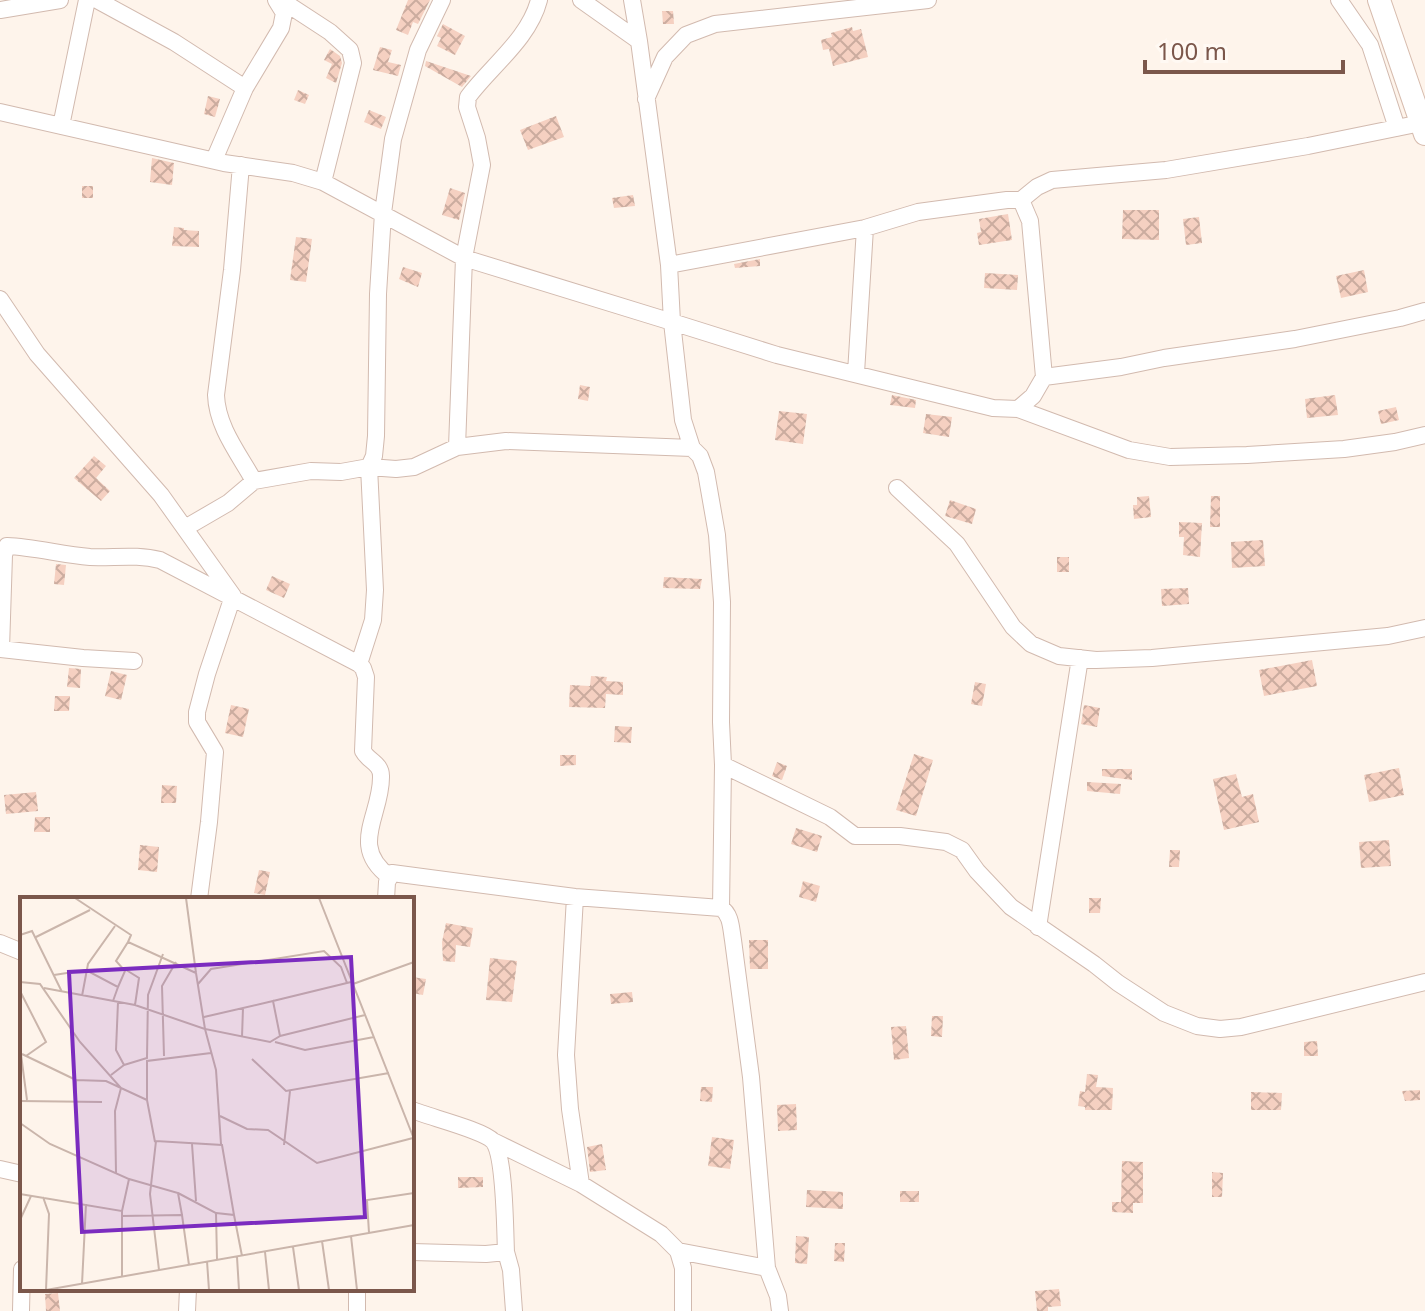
<svg xmlns="http://www.w3.org/2000/svg" width="1425" height="1311" font-family="'Noto Sans',sans-serif">
  <style>
    .building { fill: url(#building-cross-hatch) }
    .lines { fill: none; stroke-linecap: round; stroke-linejoin: round }
    .street-casing { stroke: #d2baaf; stroke-width: 18 }
    .secondary-casing { stroke: #d7bcae; stroke-width: 24 }
    .street { stroke: #fff; stroke-width: 16 }
    .secondary { stroke: #fff; stroke-width: 22 }
    .inset-road { fill: none; stroke: #cab5ab; stroke-width: 2 }
    .view { fill: #7b2cbf; fill-opacity: 0.15; stroke: #7b2cbf; stroke-width: 4 }
    .inset-edge { fill: none; stroke: #7b574b; stroke-width: 4 }
  </style>
  <defs>
    <pattern id="building-cross-hatch" width="8" height="8" patternUnits="userSpaceOnUse" patternTransform="scale(2)"><rect width="8" height="8" fill="#f5d0c1"/><path d="M0 0l8 8M0 8l8-8" fill="none" stroke="#cbac9f"/></pattern>
  </defs>
  <rect width="100%" height="100%" fill="#fef4eb"/>
  <!-- building -->
  <path class="building" d="M408,0h22l-12,24 -5,-2 -5,13 -12,-5z
    M662,11h11l1,13h-11z
    M443,24l22,12 -10,19 -18,-9 4,-8 -4,-2z
    M852,27l1,4 8,-2 7,28 -35,9 -4,-17 -6,1 -2,-10 11,-3 -1,-4z
    M380,47l12,3 -4,12 13,3 -3,11 -25,-6z
    M330,49l10,7 2,7 -6,20 -10,-5 6,-14 -8,-4z
    M426,61l45,15 -9,11 -37,-21z
    M298,90l11,5 -4,9 -11,-4z
    M208,96l12,3 -5,18 -11,-3z
    M369,110l17,7 -5,12 -17,-7z
    M556,116l8,21 -36,13 -8,-20z
    M152,158l22,5 -2,22 -22,-3z
    M82,186h11v12h-11z
    M450,188l15,5 -6,27 -17,-5z
    M633,195l2,11 -21,2 -2,-10z
    M1123,210h36v30l-37,-1z
    M1008,214l4,26 -33,5 -2,-12 4,-1 -2,-13z
    M1199,217l3,26 -16,2 -3,-26z
    M174,227l10,1v2l15,1v16l-27,-1z
    M296,237l16,2 -6,43 -16,-2z
    M760,259v7l-25,2 -1,-4z
    M403,267l19,6 -4,14 -19,-8z
    M1364,270l4,22 -27,6 -5,-22z
    M985,273l33,2 -1,15 -33,-2z
    M580,385l10,2 -2,14 -10,-2z
    M892,395l24,5 -1,8 -25,-3z
    M1335,395l3,20 -31,3 -2,-19z
    M1396,407l3,13 -18,4 -3,-13z
    M779,411l28,3 -4,30 -28,-4z
    M926,414l26,3 -3,20 -26,-4z
    M94,456l12,10 -10,12 14,13 -9,10 -27,-23z
    M1149,496l2,21 -17,2 -1,-14h4v-8z
    M1211,496h9v31h-10z
    M950,500l26,9 -4,15 -27,-8z
    M1179,522l23,1 -2,34 -17,-2 1,-18h-5z
    M1263,540l2,26 -33,2 -1,-26z
    M1057,557h12v15h-12z
    M56,564l10,1 -2,20 -10,-1z
    M272,576l18,8 -6,14 -18,-8z
    M664,577l38,2 -2,10 -37,-1z
    M1188,588l1,16 -27,2 -1,-17z
    M1312,660l5,26 -53,10 -5,-26z
    M69,668l12,1 -1,19 -13,-1z
    M111,671l16,4 -6,25 -16,-4z
    M591,676l16,1 -1,4 17,1v13l-17,-1 -1,14 -36,-1 1,-22 20,1z
    M975,682l11,2 -4,22 -11,-2z
    M55,696h15l-1,15h-15z
    M231,705l18,4 -6,28 -18,-4z
    M1084,705l16,3 -3,19 -16,-3z
    M615,726l17,1 -1,16 -17,-1z
    M914,754l19,6 -17,56 -20,-6z
    M560,755h16v10l-16,1z
    M777,762l10,4 -5,14 -10,-4z
    M1399,768l5,27 -35,7 -5,-27z
    M1102,769h30v11l-30,-4z
    M1236,774l6,23 11,-3 6,28 -35,8 -11,-51z
    M1087,782l34,2 -1,10 -33,-3z
    M162,785l15,1 -1,17h-15z
    M36,792l2,19 -32,3 -2,-19z
    M35,817h15v15h-16z
    M796,828l26,8 -5,16 -26,-8z
    M1389,840l2,26 -30,2 -2,-26z
    M140,845l19,2 -2,25 -19,-2z
    M1170,850h10l-1,17h-10z
    M259,870l11,2 -5,23 -11,-2z
    M803,881l17,5 -4,16 -17,-5z
    M1089,898h12l-1,15h-11z
    M446,923l27,5 -3,19 -14,-2 -1,17 -12,-1 -1,-19z
    M749,940h19v29h-18z
    M490,958l27,3 -5,41 -26,-2z
    M412,977l14,2 -3,16 -11,-2z
    M632,992l1,10 -22,2 -1,-10z
    M932,1016h11l-1,21 -11,-1z
    M906,1026l3,32 -15,2 -3,-33z
    M1317,1041l1,15h-14v-14z
    M1087,1074l11,1 -2,12 17,1 -1,22h-27v-3l-7,-1 2,-15 5,1z
    M701,1087h12l-1,15 -12,-1z
    M1420,1090v10l-15,1 -3,-10z
    M1251,1092l31,1 -1,17h-30z
    M796,1104l1,26 -19,1 -1,-26z
    M712,1137l22,3 -4,29 -22,-3z
    M602,1144l4,26 -16,2 -3,-25z
    M1122,1161l21,1v41h-10v10l-21,-1v-10h9z
    M1212,1172l11,1 -1,24h-10z
    M458,1177h25v10l-25,1z
    M807,1190l36,2v17l-37,-2z
    M900,1191h19v11h-19z
    M796,1236l13,1 -2,27 -12,-1z
    M835,1243h10l-1,19 -10,-1z
    M1059,1289l2,17 -13,1v4h-11l-2,-20z
    M58,1293l2,18h-14l-1,-17z"/>
  <g class="lines">
    <defs>
      <path id="street" d="M97,0l77,42 71,46 -31,72
        M281,0l49,32 20,18 3,13 -30,119
        M581,0l58,41 30,224 3,57 105,33 216,53 25,1 15,-13 11,-19 -14,-156 -9,-21h-14l-89,12 -53,16 -196,37
        M632,0l7,41
        M1339,0l31,45 27,83
        M0,10l60,-10
        M245,88l36,-60 3,-15 -8,-13
        M646,99l19,-42 21,-22 29,-11 213,-24
        M0,112l224,51 69,10 30,9 141,76 208,64 11,98 9,28 8,8 6,16 11,63 5,67 -1,120 2,43 -2,143
        M61,126l26,-126
        M1021,200l16,-13 15,-7 114,-10 142,-24 113,-23
        M0,299l37,55 124,141 72,101 -26,78 -10,38v10l18,30 -6,70 -10,77
        M856,373l9,-145
        M1044,377l77,-10 43,-9 131,-19 105,-21 25,-7
        M1018,409l111,41 41,7 77,-2 97,-6 51,-7 30,-7
        M457,447l7,-189 18,-93 -5,-27 -10,-31 1,-10c23,-31 61,-58 71,-97
        M254,481l57,-10 30,1 28,-5 5,-11 2,-20 2,-142 5,-81 10,-74 25,-89 24,-50
        M897,488l60,56 56,83 18,17 28,12 37,4 56,-2 236,-22 37,-8
        M185,528l43,-25 26,-22c-15,-27 -37,-54 -38,-86l16,-125 9,-105
        M0,649l83,9 51,3
        M1,649l3,-94 3,-9c28,1 55,9 83,11 24,1 47,-3 70,3l199,104 4,4 3,9 -3,74c5,10 18,12 18,25 1,39 -33,70 9,101
        M359,664l14,-44 2,-30 -6,-123 27,2 18,-2 43,-20 49,-6 186,7
        M723,765l107,52 25,19h45l46,6 16,8 15,21 34,36 83,57 24,19 46,30 33,13 23,3 21,-2 184,-45
        M575,897l-9,158 4,54 11,75
        M386,899l1,-17 5,-9 183,24 146,11c10,6 10,20 12,32l18,137 16,191
        M1038,927l42,-269
        M0,943l22,9
        M412,1110c17,7 71,20 81,31 12,14 12,90 13,111
        M493,1141l88,43 80,50 17,17 5,17v43
        M0,1169l22,5
        M678,1251l89,17 11,28 2,15
        M412,1252l74,2 20,-2 5,18 3,41
        M21,1311l1,-42
        M187,1311l1,-22
        M357,1311v-22"/>
      <path id="secondary" d="M1379,0l46,134"/>
    </defs>
    <!-- street casing -->
    <use href="#street" class="street-casing"/>
    <!-- secondary casing -->
    <use href="#secondary" class="secondary-casing"/>
    <!-- street -->
    <use href="#street" class="street"/>
    <!-- secondary -->
    <use href="#secondary" class="secondary"/>
  </g>
  <!-- overview -->
  <g transform="translate(20 897)">
    <rect width="394" height="394" fill="#fef4eb"/>
    <path class="inset-road" d="M55,1l56,37 -3,7 68,31 9,56 65,13 10,-6 -7,-35 -69,16M166,1l10,75M299,1l95,241M0,38l12,-4 30,61M16,40l54,-27M103,71l16,10 -4,27M34,78l32,-5 32,17 -5,14M0,85l20,2 40,58 41,46 -6,23 1,62M178,87l13,-15 113,-18 17,16 6,16M333,87l61,-22M98,90l7,-16 -9,-10 12,-19M24,91l91,17 70,24 11,41 5,74M0,94l26,51 -20,14M62,99l6,-32 27,-38M253,104l78,-19M260,139l85,-21M222,140l1,-29M255,145l30,8 69,-13M0,150l7,53M2,157l54,26M144,159l-2,-70 14,-24M232,162l34,32 103,-18M104,168l23,-7 1,-63 15,-41M91,178l13,-10 -8,-15 2,-48M127,203v-39l64,-8M0,204l82,1M55,204l1,-21 30,1 41,19 8,42M200,219l27,13 21,1 49,33 96,-25M0,226l30,21 79,35 -7,32M172,247l4,57M264,248l6,-54M109,282l49,14 4,22M158,296l38,20 1,46M0,297l102,17v65M23,300l6,17 -3,76M196,316l18,2 8,41M101,319l61,-1 7,50M0,323l11,-24M349,336l-2,-33 47,-7M331,339l6,54M302,344l7,49M273,350l6,43M245,355l4,38M217,360l2,33M187,364l2,29M139,373l-9,-76 6,-53 66,4 12,70M62,387l4,-80M26,393l368,-65"/>
    <path class="view" d="M331,60l14,260 -283,15 -13,-260z"/>
    <rect width="394" height="394" class="inset-edge"/>
  </g>
  <!-- scale -->
  <path d="M1145 60v12h198v-12" fill="none" stroke="#7b574b" stroke-width="4"/>
  <text x="1157" y="60" font-size="24" fill="#7b574b" stroke="#fff9f3" stroke-width="6" paint-order="stroke">100 m</text>
</svg>
